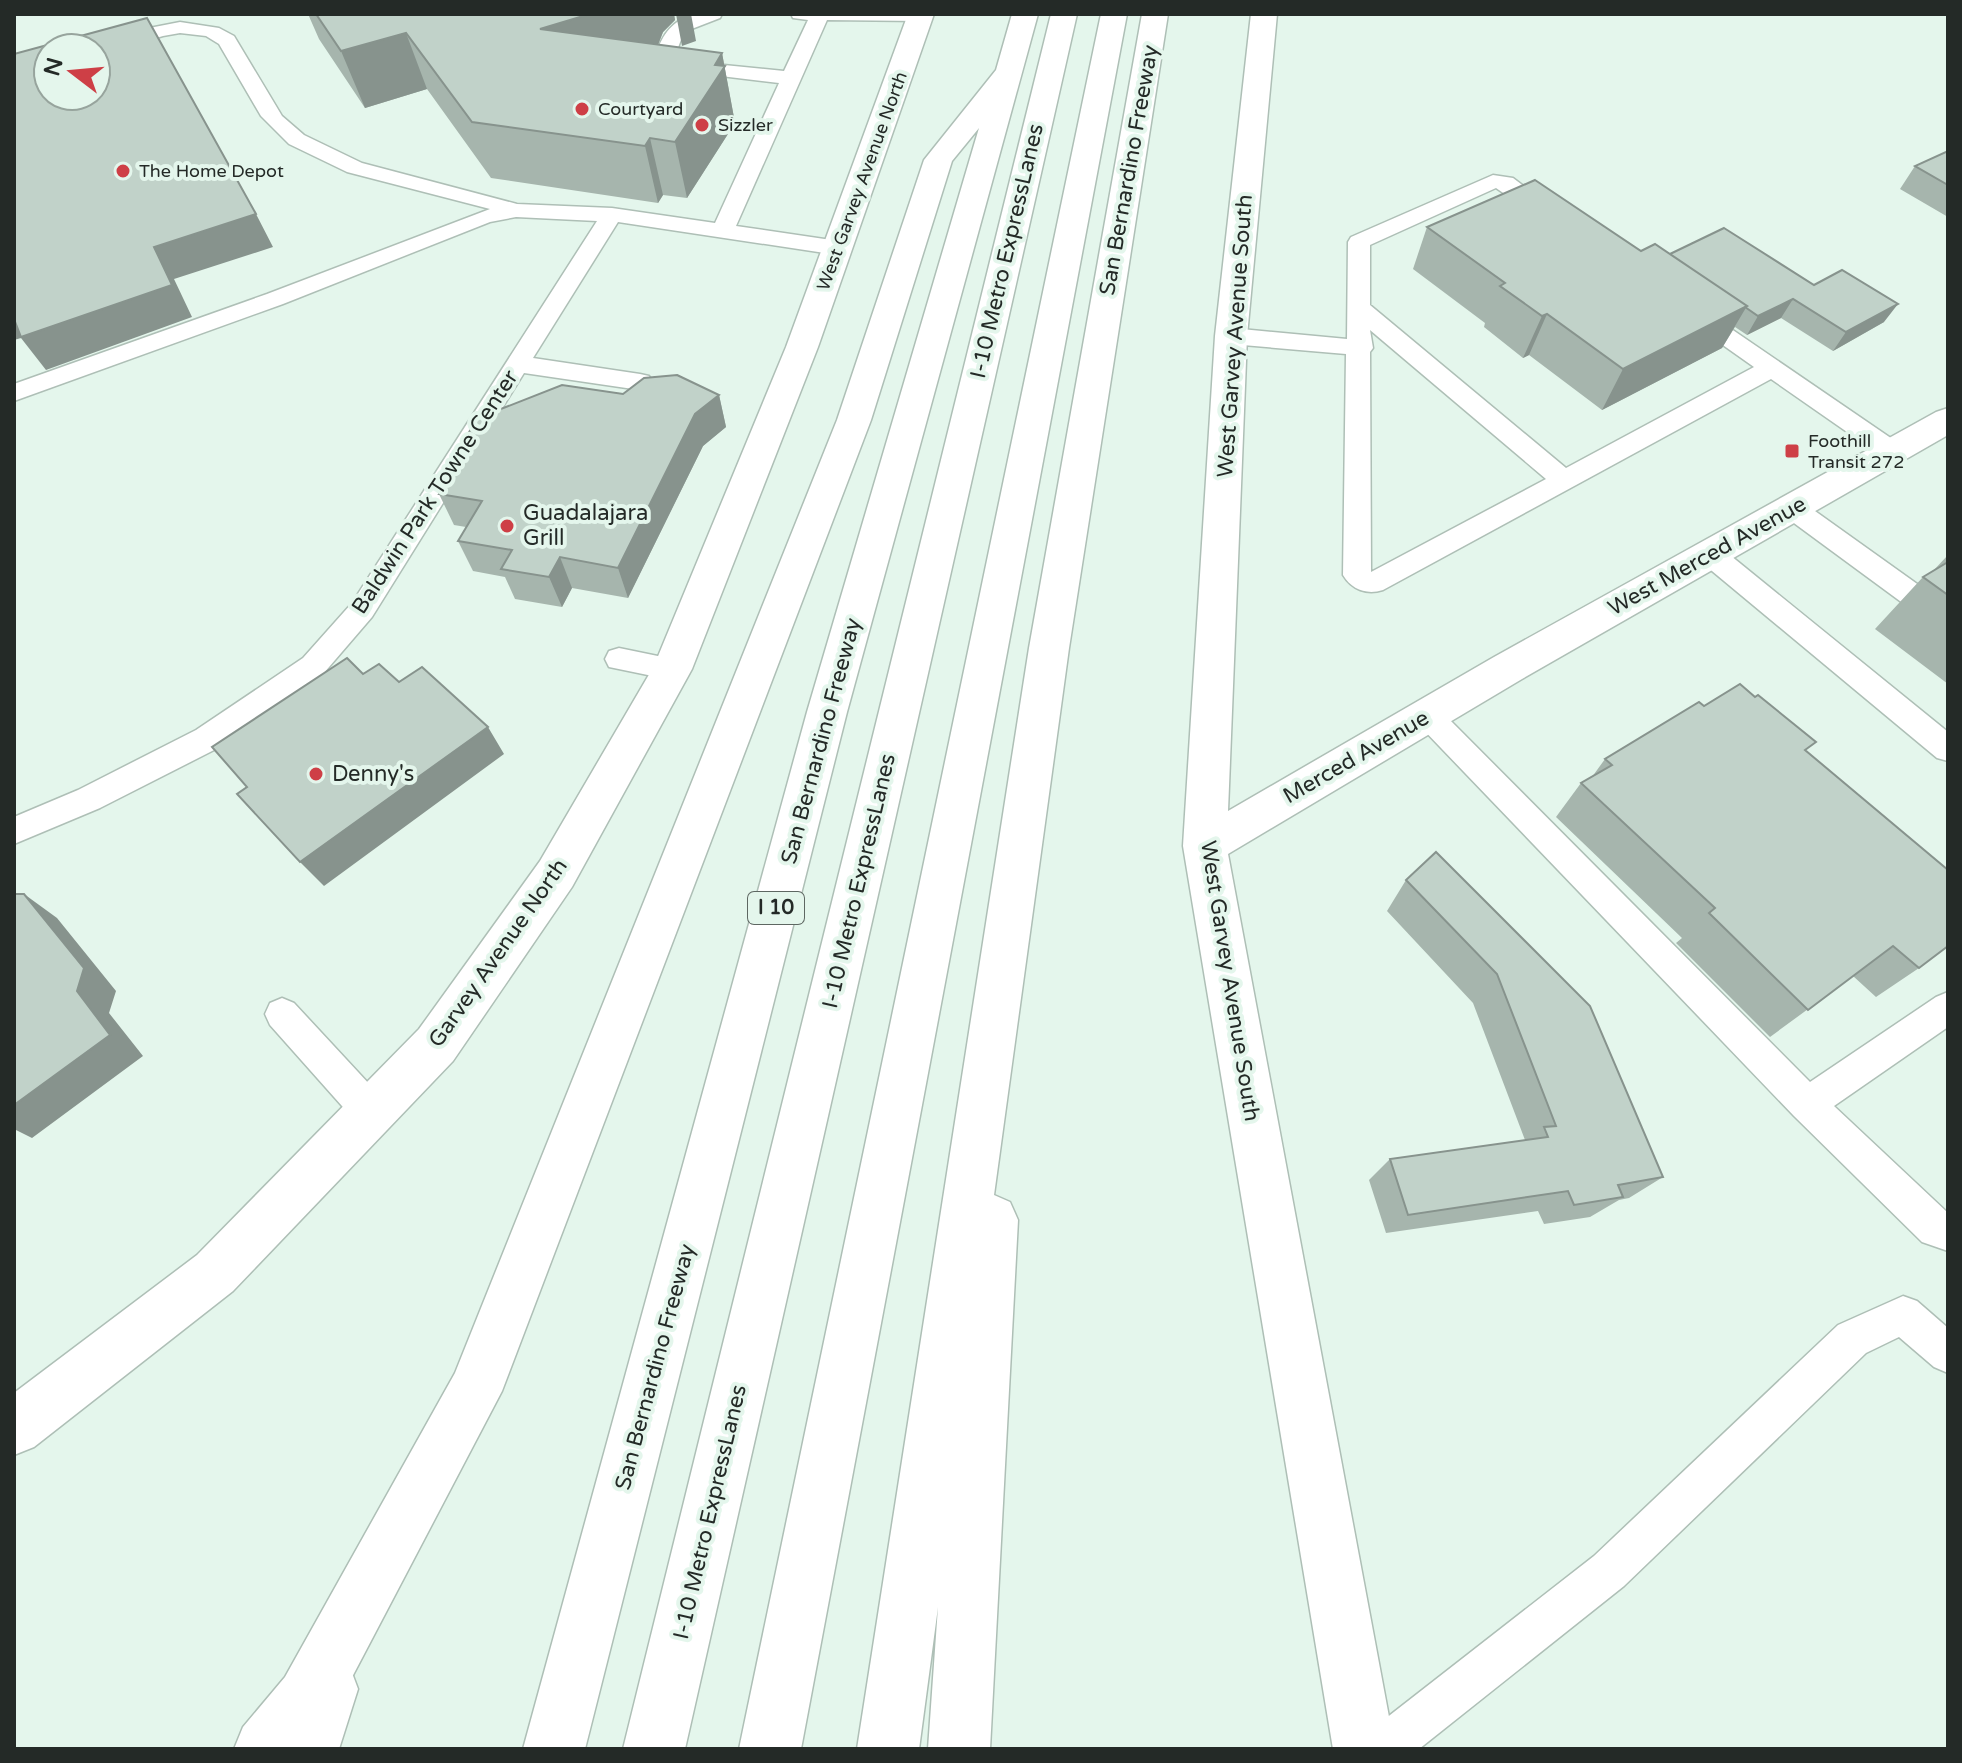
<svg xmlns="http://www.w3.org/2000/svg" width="1962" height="1763" font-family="'Varela Round',sans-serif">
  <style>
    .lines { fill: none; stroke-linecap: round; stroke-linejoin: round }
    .lane-casing { stroke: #aebfb6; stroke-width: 3 }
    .secondary-casing { stroke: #aebfb6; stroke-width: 3 }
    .highway-casing { stroke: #aebfb6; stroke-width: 3 }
    .lane { fill: #fff; fill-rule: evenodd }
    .secondary { fill: #fff; fill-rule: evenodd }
    .highway { fill: #fff; fill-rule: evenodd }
    .wall { fill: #a6b5ad }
    .shaded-wall { fill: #87938d }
    .building { fill: #c1d2c9; stroke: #87938d; stroke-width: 2; fill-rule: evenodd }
    .poi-dot { fill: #ce3f46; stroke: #e4f6ec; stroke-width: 3 }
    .labels { text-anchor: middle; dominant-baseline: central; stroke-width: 8; stroke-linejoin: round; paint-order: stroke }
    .far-poi-label { font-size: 18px; fill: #242a27; stroke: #e4f6ec; text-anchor: start }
    .far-street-label { font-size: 18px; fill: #242a27; stroke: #e4f6ec }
    .shield { fill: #e4f6ec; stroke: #5e6762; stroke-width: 2 }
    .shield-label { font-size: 20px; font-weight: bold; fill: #242a27 }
    .street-label { font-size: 22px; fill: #242a27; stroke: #e4f6ec }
    .poi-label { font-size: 22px; fill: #242a27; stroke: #e4f6ec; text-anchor: start }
  </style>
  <rect width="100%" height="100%" fill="#e4f6ec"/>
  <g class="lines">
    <defs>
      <path id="lane" d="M693,14h29l-2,4 -31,12 -7,7 -6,16 8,8 100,10 24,-51 -15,-2 -2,-4 139,1 -9,6 -94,-1 -91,206 102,15 8,2 3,5 -3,5 -8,2 -220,-33 -85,136 107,16 9,2 3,6 -3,6 -9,2 -116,-17 -152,244 -49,57 -105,74 -118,60 -86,36v-27l64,-27 118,-60 107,-72 49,-55 245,-382 -81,-4 -26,5 -207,82 -269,97v-17l253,-90 223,-85 -143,-37 -58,-28 -28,-28 -42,-72 -13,-8 -26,-3 -17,3 -67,20v-8h-8l1,-2 50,-16 41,-8 39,6 15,8 48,80 22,19 58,28 155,41 95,4 103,15 64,-140 -108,-13 -15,-16c7,-21 17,-33 37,-40z
        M1493,175l20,3 49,37 -11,7 -8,-2 -47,-32 -126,57v60l196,163 188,-101 -68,-48 -4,-5 4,-5h16l199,136 4,6 -4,6 -9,3 -9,-3 -112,-78 -388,211c-16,5 -31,0 -40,-15l3,-221 -115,-10 -8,-3 -4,-5 4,-5 8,-3 116,11 1,-97 3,-5zM1370,330l176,149 -175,93 -1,-220 3,-4z
        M1792,499l9,2 147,105v26l-10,-3 -155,-114 -4,-7 4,-7z
        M1710,544l10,3 228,185v29l-11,-3 -237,-197 -4,-7 4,-7z
        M619,648l63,13 4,8 -4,8 -10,3 -63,-13 -4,-8 4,-8z
        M1428,704l10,4 372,374 126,-85 12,-5v35l-114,79 114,107v38l-26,-9 -128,-126 -376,-392 -5,-8 5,-8z
        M282,998l12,5 90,97 5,12 -5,12 -13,5 -13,-5 -88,-99 -5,-11 5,-11z
        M1903,1296l14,5 31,27v45l-14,-6 -35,-30 -33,16 -242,233 -205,163h-59l7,-16 227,-177 244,-231z
        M336,1667l16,6 6,16 -19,60h-46l27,-76z"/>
      <path id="secondary" d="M908,14h26l-116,333 -126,322 -120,218 -119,174 -220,230 -199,156 -20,8v-62l183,-138 222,-226 121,-168 114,-195 132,-319z
        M1251,14h26l-30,322 -19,475 266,-154 442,-245 12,-4v27l-426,244 -294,175 167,895h-62l-150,-903 32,-510z"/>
      <path id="highway" d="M1012,14h26l-191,698 -262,1037h-62l284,-1037 172,-584 -27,33 -81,259 -369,971 -173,330 -24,28h-71l9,-22 42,-50 170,-304 382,-953 87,-260 72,-90z
        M1051,14h26l-392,1735h-62z
        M1101,14h26l-326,1735h-62z
        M1142,14h26l-99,634 -75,547 16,7 8,18 -28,529h-62l10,-142 -19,142h-62l172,-1101z"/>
    </defs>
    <!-- lane casing -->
    <use href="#lane" class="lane-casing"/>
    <!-- secondary casing -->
    <use href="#secondary" class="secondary-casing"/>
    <!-- highway casing -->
    <use href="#highway" class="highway-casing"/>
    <!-- lane -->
    <use href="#lane" class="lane"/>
    <!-- secondary -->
    <use href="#secondary" class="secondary"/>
    <!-- highway -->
    <use href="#highway" class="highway"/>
  </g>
  <!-- wall -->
  <path class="wall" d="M308,14h366l1,6 -12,12 -5,13 64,8 13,70 -48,75 -24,-3 -5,8 -167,-25 -64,-89 -62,19 -46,-69z
    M1948,151v66l-48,-28 15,-23z
    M1427,227l243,27 144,31 70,37 -51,29 -52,-33 -34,17 -12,-8 -13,21 -120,62 -73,-55 -6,3 -39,-31 1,-4 -72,-54z
    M623,394l96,1 7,32 -23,19 -75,152 -56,-10 -10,19 -47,-8 -10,-22 -32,-6 -15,-30 8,-14 -12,-2 -15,-31 20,-31 -4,-9z
    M1948,555v129l-73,-55 48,-52 10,-6z
    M1704,706l102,45 113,217 -43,29 -23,-21 -83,61 -94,-94 6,-5 -126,-121 25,-34 11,-6 13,-18z
    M1436,852l227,325 -34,21 -10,2 -29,17 -46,7 -6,-13 -152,22 -17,-53 21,-21 135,-19 -52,-137 -86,-92 19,-31z"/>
  <!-- shaded-wall -->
  <path class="shaded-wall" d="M590,14h84l1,6 -12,12 -9,23 -114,-26z
    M676,14h15l5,27 -14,5z
    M406,33l21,56 -62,19 -24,-57z
    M722,53l13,70 -48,75 -12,-56 40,-77z
    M650,138l13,57 -5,8 -13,-57z
    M256,214l17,33 -99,32 18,38 -146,53 -25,-32 -7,2v-30l140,-63z
    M1793,299l-12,19 -34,17 11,-19z
    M1898,304l-14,18 -51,29 13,-19z
    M1747,306l-25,42 -120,62 21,-41z
    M1547,314l-18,41 -6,3 19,-42z
    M719,395l7,32 -23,19 -75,152 -10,-30 77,-154z
    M560,557l12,31 -10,19 -13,-30z
    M488,727l16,27 -180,132 -24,-24z
    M24,894l33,24 59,73 -7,22 34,43 -111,82 -18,-9v-24l63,-114z"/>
  <!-- building -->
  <path class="building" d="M316,14h274l-50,15 182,24 -7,12 10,1 -50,76 -25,-4 -5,8 -173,-24 -66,-89 -65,18z
    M147,18l109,196 -102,33 18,38 -151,52 -7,-18v-265zM48,48h48v48h-48z
    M1948,151v34l-33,-19z
    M1535,180l106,71 14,-7 92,62 -124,63 -76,-55 -5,2 -42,-30 5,-3 -78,-56z
    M1724,228l90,57 28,-15 56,34 -52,28 -53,-33 -35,17 -13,-9 2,-1 -77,-52z
    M677,375l42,20 -24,19 -77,154 -58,-11 -11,20 -48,-8 11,-19 -54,-9 24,-40 -43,-7 25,-39 -9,-1 23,-36 84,-33 61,9 21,-16z
    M1948,562v33l-25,-18z
    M347,658l16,16 16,-10 20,18 23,-15 66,60 -188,135 -63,-68 10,-7 -35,-40z
    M1740,684l15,13 3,-2 58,47 -11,8 143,120v76l-29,22 -26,-22 -85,64 -99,-97 6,-5 -134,-125 31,-18 -7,-6 94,-57 5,4z
    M1436,852l154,154 73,171 -45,8 5,12 -49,8 -6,-14 -160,24 -18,-56 158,-22 -4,-10 12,-1 -59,-152 -91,-94z
    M14,894h10l60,74 -7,23 33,44 -96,70z"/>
  <!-- markers -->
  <g class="poi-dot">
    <circle cx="582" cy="109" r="8"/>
    <circle cx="702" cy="125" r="8"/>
    <circle cx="123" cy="171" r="8"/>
    <rect x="1784" y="443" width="16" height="16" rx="4"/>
    <circle cx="507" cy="526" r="8"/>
    <circle cx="316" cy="774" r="8"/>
  </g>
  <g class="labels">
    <!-- far-poi labels -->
    <g class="far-poi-label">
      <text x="598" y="109">Courtyard</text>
      <text x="718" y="125">Sizzler</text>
      <text x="139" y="171">The Home Depot</text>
      <text x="1808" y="441">Foothill<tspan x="1808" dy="21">Transit 272</tspan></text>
    </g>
    <!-- far-street labels -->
    <g class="far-street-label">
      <text transform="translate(862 181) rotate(-70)">West Garvey Avenue North</text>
    </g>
    <!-- shield labels -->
    <rect class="shield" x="748" y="892" width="56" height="32" rx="6"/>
    <g class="shield-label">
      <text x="776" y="908">I 10</text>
    </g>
    <!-- street labels -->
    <g class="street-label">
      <text transform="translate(1129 170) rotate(-80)">San Bernardino Freeway</text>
      <text transform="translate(1007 251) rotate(-77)">I-10 Metro ExpressLanes</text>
      <text transform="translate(1235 336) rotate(-86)">West Garvey Avenue South</text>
      <text transform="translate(435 492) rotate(-57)">Baldwin Park Towne Center</text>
      <text transform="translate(1707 556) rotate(-29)">West Merced Avenue</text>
      <text transform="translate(821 741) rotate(-75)">San Bernardino Freeway</text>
      <text transform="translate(1356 757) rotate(-30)">Merced Avenue</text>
      <text transform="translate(859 881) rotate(-77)">I-10 Metro ExpressLanes</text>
      <text transform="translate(498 953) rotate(-55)">Garvey Avenue North</text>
      <text transform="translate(1230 981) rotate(81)">West Garvey Avenue South</text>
      <text transform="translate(655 1367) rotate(-75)">San Bernardino Freeway</text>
      <text transform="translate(710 1512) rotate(-77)">I-10 Metro ExpressLanes</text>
    </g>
    <!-- poi labels -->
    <g class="poi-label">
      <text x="523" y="513">Guadalajara<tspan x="523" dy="25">Grill</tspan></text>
      <text x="332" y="774">Denny's</text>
    </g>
  </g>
  <!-- border -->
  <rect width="1962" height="1763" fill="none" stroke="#242a27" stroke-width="32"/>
  <!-- north arrow -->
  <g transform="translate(72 72) rotate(286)"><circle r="38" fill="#e4f6ec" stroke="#97a49d" stroke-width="2"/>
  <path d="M0-6L14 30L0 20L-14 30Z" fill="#ce3f46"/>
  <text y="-12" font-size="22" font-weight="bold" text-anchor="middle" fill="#242a27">N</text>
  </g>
</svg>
